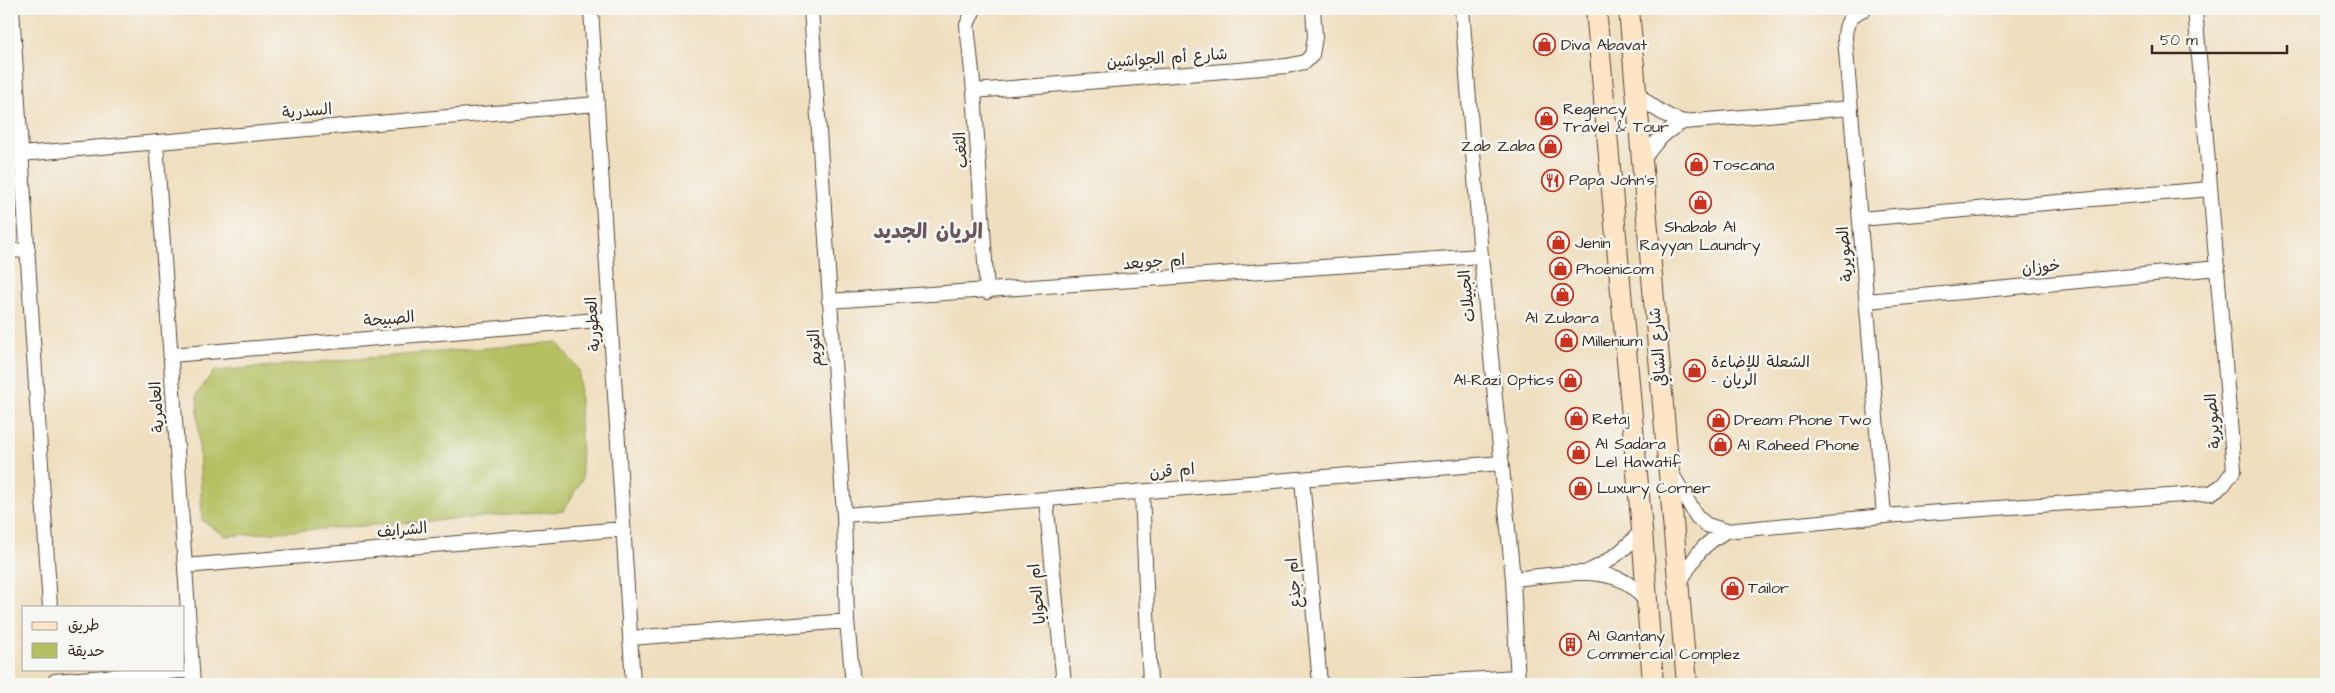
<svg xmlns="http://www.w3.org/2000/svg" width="2335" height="693" font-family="'Architects Daughter','Playpen Sans Arabic',sans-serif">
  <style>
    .green { fill: #b3bf61; stroke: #777440 }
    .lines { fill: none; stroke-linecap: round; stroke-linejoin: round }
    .street-casing { stroke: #564536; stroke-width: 16 }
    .secondary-casing { stroke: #564536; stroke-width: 22 }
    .street { stroke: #fff; stroke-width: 14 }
    .secondary { stroke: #fde5c5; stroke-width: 20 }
    .labels { text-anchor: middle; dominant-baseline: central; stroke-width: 5; stroke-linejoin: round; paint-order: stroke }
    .poi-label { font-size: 16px; fill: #3b2a1e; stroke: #f6f6f2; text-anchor: start }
    .street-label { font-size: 16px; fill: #3b2a1e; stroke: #f6f6f2 }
    .district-label { font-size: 21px; font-weight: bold; fill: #6d575e; stroke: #f6f6f2 }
  </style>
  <rect width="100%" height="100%" fill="#f6f6f2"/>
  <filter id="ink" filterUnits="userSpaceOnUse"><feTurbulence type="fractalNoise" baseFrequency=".02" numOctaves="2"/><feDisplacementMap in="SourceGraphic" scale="10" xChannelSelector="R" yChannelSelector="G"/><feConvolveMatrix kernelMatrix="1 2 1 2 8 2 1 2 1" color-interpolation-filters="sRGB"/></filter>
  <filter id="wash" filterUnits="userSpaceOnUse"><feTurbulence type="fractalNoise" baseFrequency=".0096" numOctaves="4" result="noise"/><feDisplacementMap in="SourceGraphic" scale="20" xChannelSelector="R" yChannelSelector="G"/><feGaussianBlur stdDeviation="1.12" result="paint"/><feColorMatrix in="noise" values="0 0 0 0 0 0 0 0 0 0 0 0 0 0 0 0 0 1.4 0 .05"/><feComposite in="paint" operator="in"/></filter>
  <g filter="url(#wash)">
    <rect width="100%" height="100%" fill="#f0dfbf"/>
    <!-- green -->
    <path class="green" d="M557,342l22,28 3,109 -18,32 -339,25 -23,-16 -5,-126 17,-23z"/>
  </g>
  <g filter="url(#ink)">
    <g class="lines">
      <defs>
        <path id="street" d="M12,9l38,598
          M591,9l42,675
          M811,9l33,506 3,106 6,63
          M974,9l-7,16 7,66 13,201
          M1462,9l19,247 32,323 5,105
          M1864,9c-13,5 -19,15 -19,29l39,478
          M974,91l313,-25 18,-4 7,-7 3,-18 -2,-28
          M1637,93c14,14 27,23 46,29
          M156,142l37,542
          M21,154l575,-50
          M1643,160c11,-17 22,-29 40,-38l168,-14
          M1860,219l350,-30
          M9,251l19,-1
          M829,301l652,-45
          M1867,301l351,-33
          M171,355l439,-36
          M1672,474l25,43 10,8 19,6c-29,17 -31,27 -48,54
          M1302,479l18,205
          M1142,491l8,193
          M1046,500l18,184
          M844,515l658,-52
          M1726,531l158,-15 327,-23 12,-8 11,-15 -39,-461
          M185,566l438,-37
          M1587,572c23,-10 39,-23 55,-42
          M1513,579c33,-3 91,-15 118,7 6,4 11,11 16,17
          M630,638l217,-17
          M55,681l137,-11
          M1401,684l116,-7"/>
        <path id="secondary" d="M1596,9l46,521 11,154
          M1629,9l58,675"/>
      </defs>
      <!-- street casing -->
      <use href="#street" class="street-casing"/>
      <!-- secondary casing -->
      <use href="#secondary" class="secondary-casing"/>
      <!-- street -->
      <use href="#street" class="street"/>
      <!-- secondary -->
      <use href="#secondary" class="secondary"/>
    </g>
  </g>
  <!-- icons -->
  <defs>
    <symbol id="shop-ring" viewBox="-11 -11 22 22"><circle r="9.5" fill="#f6f6f2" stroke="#c8321e" stroke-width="1.5"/><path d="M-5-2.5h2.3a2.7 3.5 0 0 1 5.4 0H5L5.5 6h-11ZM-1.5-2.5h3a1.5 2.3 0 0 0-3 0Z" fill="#c8321e"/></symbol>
    <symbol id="restaurant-ring" viewBox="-11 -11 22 22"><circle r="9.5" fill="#f6f6f2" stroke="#c8321e" stroke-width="1.5"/><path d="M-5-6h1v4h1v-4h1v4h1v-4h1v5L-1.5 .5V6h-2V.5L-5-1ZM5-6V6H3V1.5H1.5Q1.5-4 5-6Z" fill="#c8321e"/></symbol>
    <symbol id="building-ring" viewBox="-11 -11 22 22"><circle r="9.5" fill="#f6f6f2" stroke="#c8321e" stroke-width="1.5"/><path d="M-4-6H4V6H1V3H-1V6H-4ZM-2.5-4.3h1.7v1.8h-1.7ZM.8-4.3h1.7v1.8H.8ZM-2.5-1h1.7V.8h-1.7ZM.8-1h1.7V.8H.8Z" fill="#c8321e"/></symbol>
  </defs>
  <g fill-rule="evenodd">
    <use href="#shop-ring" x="1532" y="32" width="25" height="25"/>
    <use href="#shop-ring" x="1534" y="106" width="25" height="25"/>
    <use href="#shop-ring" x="1538" y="134" width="25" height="25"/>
    <use href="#shop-ring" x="1684" y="152" width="25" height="25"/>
    <use href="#restaurant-ring" x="1540" y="168" width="25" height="25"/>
    <use href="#shop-ring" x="1688" y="190" width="25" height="25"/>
    <use href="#shop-ring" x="1546" y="230" width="25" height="25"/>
    <use href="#shop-ring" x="1548" y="256" width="25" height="25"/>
    <use href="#shop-ring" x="1550" y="282" width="25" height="25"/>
    <use href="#shop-ring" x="1554" y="328" width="25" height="25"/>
    <use href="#shop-ring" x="1682" y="358" width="25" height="25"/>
    <use href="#shop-ring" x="1558" y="368" width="25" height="25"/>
    <use href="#shop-ring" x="1564" y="406" width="25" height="25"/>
    <use href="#shop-ring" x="1706" y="408" width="25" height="25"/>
    <use href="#shop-ring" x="1708" y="432" width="25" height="25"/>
    <use href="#shop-ring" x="1566" y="440" width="25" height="25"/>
    <use href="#shop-ring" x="1568" y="476" width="25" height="25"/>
    <use href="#shop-ring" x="1720" y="576" width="25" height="25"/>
    <use href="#building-ring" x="1558" y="632" width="25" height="25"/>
  </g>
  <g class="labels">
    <!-- poi labels -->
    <g class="poi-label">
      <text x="1561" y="45">Diva Abavat</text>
      <text x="1563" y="109">Regency<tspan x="1563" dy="18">Travel &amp; Tour</tspan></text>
      <text x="1535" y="146" text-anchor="end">Zab Zaba</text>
      <text x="1713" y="165">Toscana</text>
      <text x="1569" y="180">Papa John's</text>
      <text x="1700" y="227" text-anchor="middle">Shabab Al<tspan x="1700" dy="18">Rayyan Laundry</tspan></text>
      <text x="1575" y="243">Jenin</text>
      <text x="1576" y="269">Phoenicom</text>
      <text x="1562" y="318" text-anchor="middle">Al Zubara</text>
      <text x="1582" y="341">Millenium</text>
      <text x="1711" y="362">الشعلة للإضاءة<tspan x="1711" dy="18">- الريان</tspan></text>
      <text x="1554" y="380" text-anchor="end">Al-Razi Optics</text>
      <text x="1592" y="419">Retaj</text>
      <text x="1734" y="420">Dream Phone Two</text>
      <text x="1595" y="444">Al Sadara<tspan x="1595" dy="18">Lel Hawatif</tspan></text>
      <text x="1737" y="445">Al Raheed Phone</text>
      <text x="1597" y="488">Luxury Corner</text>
      <text x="1748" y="588">Tailor</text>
      <text x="1587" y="636">Al Qantany<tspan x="1587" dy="18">Commercial Complez</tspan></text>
    </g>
    <!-- street labels -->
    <g class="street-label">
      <text transform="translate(1167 58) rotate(-4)">شارع أم الجواشين</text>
      <text transform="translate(307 111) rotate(-5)">السدرية</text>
      <text transform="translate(961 150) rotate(-94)">الثغب</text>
      <text transform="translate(1845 254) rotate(-95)">الصويرية</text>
      <text transform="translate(1154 262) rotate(-4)">ام جويعد</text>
      <text transform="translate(2041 267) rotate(-5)">خوزان</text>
      <text transform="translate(1467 296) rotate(-96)">الجبيلات</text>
      <text transform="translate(389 319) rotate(-5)">الصبيحة</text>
      <text transform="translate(593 324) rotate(-94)">العطورية</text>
      <text transform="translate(1658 347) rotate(-95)">شارع الشافي</text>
      <text transform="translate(815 348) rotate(-94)">التويم</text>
      <text transform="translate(157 407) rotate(-94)">العامرية</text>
      <text transform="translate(2213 421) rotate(-95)">الصويرية</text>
      <text transform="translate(1172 471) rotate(-5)">ام قرن</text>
      <text transform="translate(402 530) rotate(-5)">الشرايف</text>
      <text transform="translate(1294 583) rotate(-95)">ام جذع</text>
      <text transform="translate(1037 594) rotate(-96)">ام الحوايا</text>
    </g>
    <!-- district labels -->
    <g class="district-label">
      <text x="928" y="231">الريان الجديد</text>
    </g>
  </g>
  <!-- margin -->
  <rect width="2335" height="693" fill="none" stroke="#f6f6f2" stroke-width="30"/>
  <!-- legend -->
  <rect x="22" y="606" width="162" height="65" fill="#f6f6f2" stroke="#aba49d"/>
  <rect x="32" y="622" width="25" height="8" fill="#fde5c5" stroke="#aba49d"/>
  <text x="68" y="630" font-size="15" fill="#3b2a1e">طريق</text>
  <rect x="32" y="643" width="25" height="15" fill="#b3bf61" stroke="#aba49d"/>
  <text x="68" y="656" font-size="15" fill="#3b2a1e">حديقة</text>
  <!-- scale -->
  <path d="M2152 45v8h135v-8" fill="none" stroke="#3b2a1e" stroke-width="2.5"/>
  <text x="2160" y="45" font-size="15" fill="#3b2a1e" stroke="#f6f6f2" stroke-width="4" paint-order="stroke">50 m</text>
</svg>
